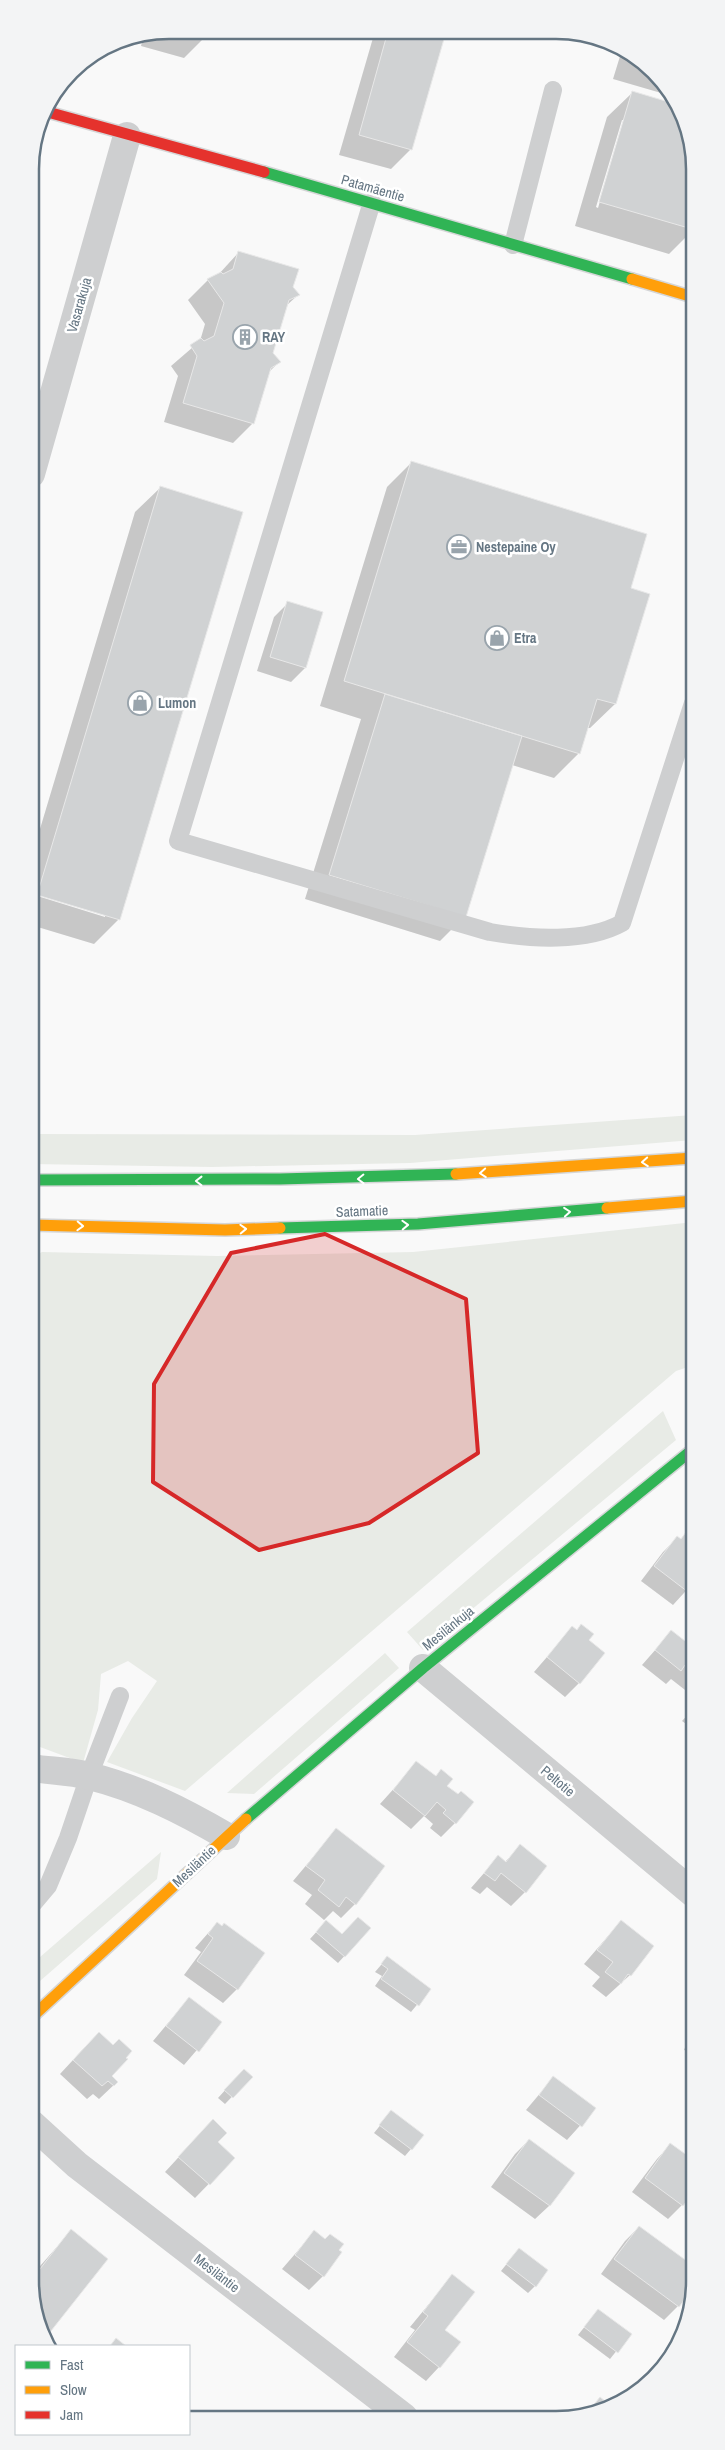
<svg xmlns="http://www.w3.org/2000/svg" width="725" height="2450" font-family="'Archivo Narrow',sans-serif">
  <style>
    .green { fill: #e8ebe6 }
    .shadow { fill: #0003; fill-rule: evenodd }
    .building { fill: #d0d2d3; stroke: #e8e8e8 }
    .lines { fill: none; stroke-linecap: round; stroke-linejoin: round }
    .fast-casing { stroke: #d5d6d7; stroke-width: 14 }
    .slow-casing { stroke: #d5d6d7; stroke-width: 14 }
    .jam-casing { stroke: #d5d6d7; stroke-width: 14 }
    .lane { stroke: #cecfd0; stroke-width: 18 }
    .street { stroke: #cecfd0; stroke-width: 28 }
    .fast { stroke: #30b455; stroke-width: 11 }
    .slow { stroke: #ff9f0a; stroke-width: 11 }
    .jam { stroke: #e5322d; stroke-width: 11 }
    .oneway { stroke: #fff }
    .marked { fill: #d62828; fill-opacity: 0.2; stroke: #d62828; stroke-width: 4; stroke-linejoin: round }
    .labels { text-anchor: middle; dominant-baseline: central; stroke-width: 5; stroke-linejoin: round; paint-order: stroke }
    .street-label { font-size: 14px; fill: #657683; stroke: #fff }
    .poi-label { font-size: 14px; font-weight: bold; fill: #657683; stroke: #fff; text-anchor: start }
    .rim { fill: none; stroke: #657683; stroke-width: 2.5 }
  </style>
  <rect width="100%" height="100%" fill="#f9f9f9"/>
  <!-- green -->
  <path class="green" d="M693,1115v25l-283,23 -198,4 -181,-3v-30l384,1z
    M694,1222v143l-18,6 -491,420 -78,-29 25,-44 25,-37 -29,-20 -27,13 -3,36 -15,53 -51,-19 -1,-487 11,-5 175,4 196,-4z
    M663,1411l13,29 -253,210 -16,-18z
    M385,1653l14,15 -145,126 -27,-1z
    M161,1852l-4,27 -125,109v-24z"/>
  <!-- shadow -->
  <path class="shadow" d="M168,30h39l-3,8 -20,20 -43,-12 3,-11z
    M375,31l69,1 -33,117 -20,20 -52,-14z
    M546,32l30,1 -7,6z
    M621,53l34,18 13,24 -55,-16z
    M632,93l36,10 1,-5 23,44v89l-23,23 -94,-28 32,-109zM622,120h2l-26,88 -2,-1z
    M239,252l53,36 6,7 -12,11 -14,48 7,8 -11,11 -15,50 -20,20 -69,-21 14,-46 -7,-10 29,-25 5,-17 -17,-24 20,-20 10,-5z
    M411,463l218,126 19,6 -33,109 -25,24h-3l-8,25 -25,25 -42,-13 -47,151 -25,25 -135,-42 56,-180 -41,-13 67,-219z
    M160,488l-41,431 -25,25 -63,-19v-31l74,23v-3l-74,-22v-33l104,-347z
    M288,603l17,65 -14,14 -34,-11 17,-54z
    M686,1534l8,48 -21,23 -32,-24 22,-29 14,-14 3,2z
    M582,1625l5,15 -8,43 -14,14 -31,-25 38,-44 4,3z
    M671,1632l23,18v47l-23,-18 -5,5 -24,-19z
    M694,1708v22l-12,-9z
    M417,1763l29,23 9,37 -14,14 -11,-9 3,-4 -9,-8 -13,13 -31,-25z
    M336,1830l19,74 -14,14 -8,-7 -9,9 -19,-16 7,-9 -19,-14z
    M520,1846l5,46 -14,14 -24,-19 -7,7 -9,-6 27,-31 7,5z
    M621,1921l9,54 -24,22 -14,-11 8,-9 -16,-13z
    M217,1923l46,30 -26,36 -14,14 -39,-28 17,-23 -6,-4z
    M370,1928l-32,35 -28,-24 9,-10 23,7z
    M387,1958l43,31 -19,23 -36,-26 7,-10 -7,-4z
    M189,1998l31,25 -36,42 -31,-24z
    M694,2024v30l-10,-4z
    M85,2047l32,35 -18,17 -6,-5 -6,5 -27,-25z
    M237,2077h14l-26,27 -7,-6z
    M553,2078l42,31 -28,31 -41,-30z
    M391,2112l20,37 -6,7 -31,-23z
    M199,2135l18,7 17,16 -39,40 -30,-26z
    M529,2140l44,33 -24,33 -14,13 -44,-32 24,-33z
    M670,2145l12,60 -14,14 -36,-27 25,-33z
    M639,2227l39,79 -14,14 -63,-46 24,-33z
    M71,2231l-24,104 -14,-27v-34z
    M314,2232l11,9 -2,35 -14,14 -27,-21z
    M513,2256l22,30 -7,7 -27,-22z
    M452,2276l-13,91 -13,14 -32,-24 21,-27 -5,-3z
    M598,2310l32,24 -20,25 -32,-24z
    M600,2399l10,8 -28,10z"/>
  <!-- building -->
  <path class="building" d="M175,30h33l-3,9z
    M388,31l58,1 -34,118 -53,-15z
    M632,91l40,12 20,39v87l-93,-27z
    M238,251l61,18 -6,18 7,8 -11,5 -16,53 8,9 -10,6 -17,56 -71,-21 14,-47 -7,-11 11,-7 3,3 10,-5 10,-33 -17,-24 14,-7 2,2 10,-5z
    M411,461l236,73 -16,54 19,6 -34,110 -19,-5 -17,55 -236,-73z
    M160,486l83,26 -123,408 -83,-25z
    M287,601l36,11 -17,56 -36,-11z
    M385,694l137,42 -56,181 -137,-42z
    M686,1532l8,6v46l-6,8 -34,-26 23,-30 4,3z
    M581,1624l13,10 -5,6 16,13 -25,31 -33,-27 25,-31 5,4z
    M671,1630l23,18v24l-9,-7 -4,6 -26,-21z
    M416,1761l20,15 5,-7 12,10 -6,7 11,8 3,-3 13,11 -18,22 -13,-11 3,-3 -9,-8 -12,14 -32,-26z
    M336,1828l49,38 -29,39 -10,-8 -7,10 -21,-17 7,-10 -19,-14z
    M520,1844l27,22 -21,27 -25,-20 -6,8 -11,-8 14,-18 8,7z
    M358,1917l13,11 -26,29 -29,-25 10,-12 16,14z
    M621,1920l33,26 -23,30 -3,-2 -7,10 -16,-12 8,-10 -16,-12z
    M217,1922l5,4 2,-3 41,30 -27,37 -41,-29 16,-23 -5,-4z
    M387,1956l44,33 -12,17 -38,-27 7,-10 -7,-5z
    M189,1997l33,25 -23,30 -33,-26z
    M99,2032l14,13 6,-6 13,12 -6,7 2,1 -16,17 6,6 -4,4 -6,-5 -6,5 -29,-26z
    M244,2069l9,8 -20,21 -9,-8z
    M553,2076l43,32 -14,19 -43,-32z
    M391,2110l33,25 -12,15 -33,-25z
    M213,2119l14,14 -9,9 17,16 -25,27 -32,-28z
    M529,2139l46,34 -25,33 -46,-33z
    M670,2143l25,18v29l-12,16 -38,-28z
    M639,2226l56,41v19l-16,21 -65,-48z
    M71,2229l37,30 -61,77 -14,-28v-30z
    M314,2230l11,9 5,-5 14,10 -5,6 3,2 -18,25 -29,-22z
    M519,2248l29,22 -12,17 -30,-23z
    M452,2274l23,18 -30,38 16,12 -21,26 -33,-26 21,-26 -5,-4z
    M598,2309l34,25 -14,19 -34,-26z
    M116,2338l10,8h-16z
    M600,2397l12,10 -28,10z"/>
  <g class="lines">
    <defs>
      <path id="fast" d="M264,172l368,107
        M31,1180l249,-1 176,-5
        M280,1228l138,-4 189,-16
        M246,1819l177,-151 269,-218 2,1"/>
      <path id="slow" d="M632,279l61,18
        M456,1174l237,-16
        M607,1208l87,-7
        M31,1225l194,5 55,-2
        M32,2017l214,-198"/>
      <path id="jam" d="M44,111l220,61"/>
    </defs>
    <!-- fast casing -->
    <use href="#fast" class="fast-casing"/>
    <!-- slow casing -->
    <use href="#slow" class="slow-casing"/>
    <!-- jam casing -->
    <use href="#jam" class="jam-casing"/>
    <!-- lane -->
    <path class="lane" d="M372,202l-194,639 312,91c40,7 96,11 132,-9l71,-220
      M513,245l40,-155
      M32,1905l16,-19 20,-48 21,-62 31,-80"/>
    <!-- street -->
    <path class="street" d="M31,474l96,-338
      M423,1668l271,226
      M32,1768c19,3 39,3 57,8 49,12 94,35 137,60
      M32,2124l45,41 327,252"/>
    <!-- fast -->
    <use href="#fast" class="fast"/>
    <!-- slow -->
    <use href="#slow" class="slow"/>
    <!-- jam -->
    <use href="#jam" class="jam"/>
  </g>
  <!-- one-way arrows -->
  <defs><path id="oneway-chevron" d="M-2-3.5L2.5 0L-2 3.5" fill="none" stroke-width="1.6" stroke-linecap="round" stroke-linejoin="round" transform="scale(1.25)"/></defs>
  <g class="oneway">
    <use href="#oneway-chevron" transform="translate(645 1162) rotate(176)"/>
    <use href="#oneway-chevron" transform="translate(483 1173) rotate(176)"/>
    <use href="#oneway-chevron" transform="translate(361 1179) rotate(179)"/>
    <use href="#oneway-chevron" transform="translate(199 1181) rotate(-180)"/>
    <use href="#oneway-chevron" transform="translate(567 1212) rotate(-5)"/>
    <use href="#oneway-chevron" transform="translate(405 1225) rotate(-2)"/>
    <use href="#oneway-chevron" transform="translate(80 1226) rotate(2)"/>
    <use href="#oneway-chevron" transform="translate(243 1229) rotate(-2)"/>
  </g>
  <!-- marked area -->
  <path class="marked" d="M325,1234l141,65 12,154 -109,70 -110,27 -106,-68 1,-98 77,-131z"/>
  <!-- icons -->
  <defs>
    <symbol id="building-ring" viewBox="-11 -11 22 22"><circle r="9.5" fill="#fff" stroke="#99a4ac" stroke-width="1.5"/><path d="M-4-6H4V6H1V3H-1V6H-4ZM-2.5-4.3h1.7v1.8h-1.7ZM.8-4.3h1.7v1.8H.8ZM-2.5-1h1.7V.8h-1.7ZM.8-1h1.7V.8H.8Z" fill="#99a4ac"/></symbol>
    <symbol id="office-ring" viewBox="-11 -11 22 22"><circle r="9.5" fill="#fff" stroke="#99a4ac" stroke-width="1.5"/><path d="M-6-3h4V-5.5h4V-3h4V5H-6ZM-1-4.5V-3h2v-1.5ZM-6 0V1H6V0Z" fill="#99a4ac"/></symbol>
    <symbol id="shop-ring" viewBox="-11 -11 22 22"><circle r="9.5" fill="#fff" stroke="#99a4ac" stroke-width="1.5"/><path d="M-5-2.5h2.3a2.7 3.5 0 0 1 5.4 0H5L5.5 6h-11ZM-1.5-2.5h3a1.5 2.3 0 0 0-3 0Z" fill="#99a4ac"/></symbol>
  </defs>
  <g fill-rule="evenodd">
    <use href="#building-ring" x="231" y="323" width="28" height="28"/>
    <use href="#office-ring" x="445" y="533" width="28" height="28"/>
    <use href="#shop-ring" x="483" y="624" width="28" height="28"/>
    <use href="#shop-ring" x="126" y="689" width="28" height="28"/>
  </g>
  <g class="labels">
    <!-- street labels -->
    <g class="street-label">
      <text transform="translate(373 188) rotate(16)">Patamäentie</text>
      <text transform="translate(79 305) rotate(-74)">Vasarakuja</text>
      <text transform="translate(362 1211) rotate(-2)">Satamatie</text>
      <text transform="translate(448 1628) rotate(-39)">Mesilänkuja</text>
      <text transform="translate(558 1781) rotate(40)">Peltotie</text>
      <text transform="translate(194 1866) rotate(-43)">Mesiläntie</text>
      <text transform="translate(217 2273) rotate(38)">Mesiläntie</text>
    </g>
    <!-- poi labels -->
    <g class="poi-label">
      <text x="262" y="337">RAY</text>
      <text x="476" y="547">Nestepaine Oy</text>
      <text x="514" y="638">Etra</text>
      <text x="158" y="703">Lumon</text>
    </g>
  </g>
  <!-- crop -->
  <path d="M0 0H725V2450H0ZM169 39H556A130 130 0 0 1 686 169V2281A130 130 0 0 1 556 2411H169A130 130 0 0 1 39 2281V169A130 130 0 0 1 169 39Z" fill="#f3f4f5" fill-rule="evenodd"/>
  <path class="rim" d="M169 39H556A130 130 0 0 1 686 169V2281A130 130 0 0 1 556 2411H169A130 130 0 0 1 39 2281V169A130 130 0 0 1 169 39Z"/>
  <!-- legend -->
  <rect x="15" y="2345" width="175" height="90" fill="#ffffff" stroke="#c1c8cd"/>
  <rect x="25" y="2361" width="25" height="8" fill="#30b455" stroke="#c1c8cd"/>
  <text x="60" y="2370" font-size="15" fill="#657683">Fast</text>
  <rect x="25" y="2386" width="25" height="8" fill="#ff9f0a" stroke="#c1c8cd"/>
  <text x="60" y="2395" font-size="15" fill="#657683">Slow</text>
  <rect x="25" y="2411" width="25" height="8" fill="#e5322d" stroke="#c1c8cd"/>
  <text x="60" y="2420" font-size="15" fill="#657683">Jam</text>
</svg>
